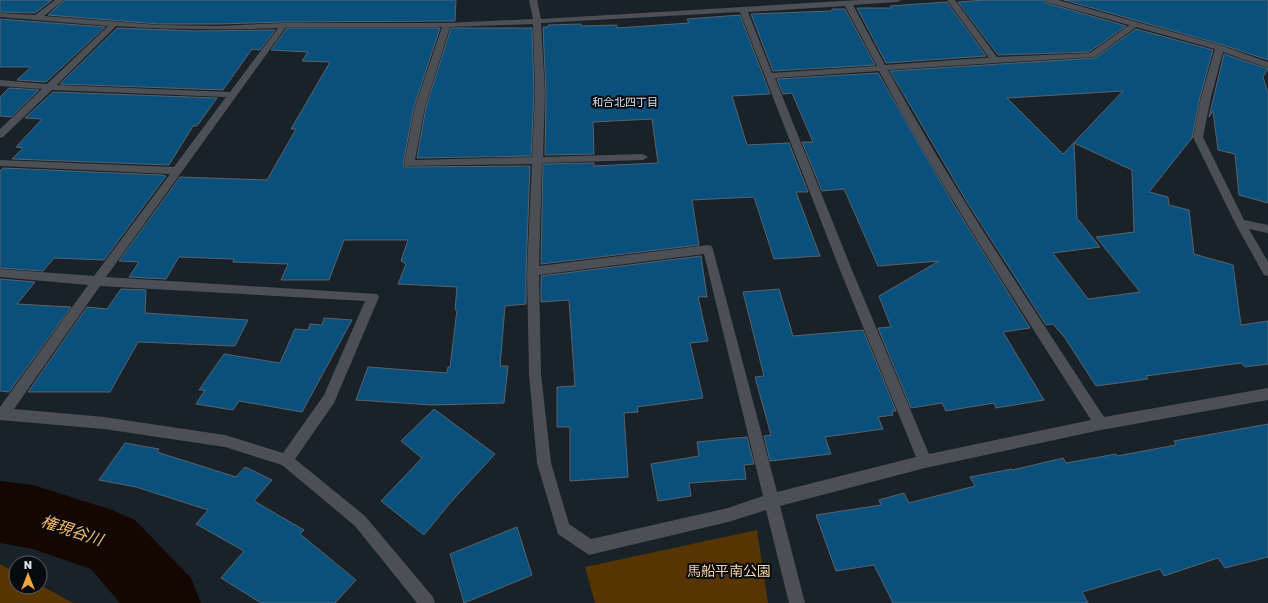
<svg xmlns="http://www.w3.org/2000/svg" width="1268" height="603" font-family="'Golos Text','Noto Sans JP',sans-serif">
  <style>
    .green { fill: #563500 }
    .lines { fill: none; stroke-linecap: round; stroke-linejoin: round }
    .river { fill: #140700; fill-rule: evenodd }
    .building { fill: #0a507d; stroke: #58626a; fill-rule: evenodd }
    .lane { fill: #4c5054; fill-rule: evenodd }
    .street { fill: #4c5054; fill-rule: evenodd }
    .labels { text-anchor: middle; dominant-baseline: central; stroke-width: 4; stroke-linejoin: round; paint-order: stroke }
    .far-neighbourhood-label { font-size: 11px; fill: #d5e0ea; stroke: #080b0e }
    .near-park-label { font-size: 14px; fill: #fad2a2; stroke: #080b0e }
    .near-water-label { font-size: 16px; font-style: italic; fill: #fab862; stroke: #080b0e }
  </style>
  <rect width="100%" height="100%" fill="#1a2229"/>
  <!-- green -->
  <path class="green" d="M757,530l11,73h-173l-10,-36z
    M0,564l16,9v14h24v-2l33,18h-73z"/>
  <g class="lines">
    <!-- river -->
    <path class="river" d="M0,481l33,4 79,25 23,10 56,58 10,25h-81l-29,-34 -58,-20 -33,-6z"/>
  </g>
  <!-- building -->
  <path class="building" d="M0,0h52l-17,13 -35,-1z
    M65,0h391l-1,21 -171,1 -66,2h-59l-111,-9z
    M985,0h59l2,3 80,23 -37,26 -91,3 -40,-53z
    M1064,0h204v60l-45,-15z
    M947,2l39,54 -100,7 -29,-55h34l-1,-2z
    M832,9h13l30,56 -102,6 -22,-57 81,-3z
    M740,15l30,79 -38,2 15,49 42,-2 19,49h-12l24,64 -46,3 -20,-62 -62,3 7,45 -158,19 2,-100 51,-1v3l64,-3 -6,-44 -59,3 1,32 -49,1 1,-62 -3,-66h5v-2l33,-1v2l36,-1v3l72,-5 -2,-4z
    M0,19l105,8 -59,55 -29,-2 14,-13h-31z
    M117,28l80,3 78,-1 -15,20 -8,-1 -29,41 -163,-6z
    M287,28h153l-26,79 -11,57 1,3 126,-1 -4,105v33l-21,2 -5,60h8l-4,37 -71,2 -77,-5 12,-33 79,6 1,-6h2l7,-57h-2l2,-23 -59,-3 8,-20 -5,-3 7,-21h-64l-15,40h-48l7,-16 -55,-2 1,-3 -55,-2 -13,22 -37,-2 10,-15 -20,-1 61,-84 87,3 29,-51h-5l39,-67 -28,-1 6,-9 -37,-2z
    M451,28h81l2,65 -3,63 -114,2 9,-51z
    M1136,29l77,21 -13,47 -8,41 -43,54 19,5 1,8 20,5 5,44 39,11 8,60 27,-4v43l-23,3 -4,-4 -95,13 2,3 -52,7 -31,-48 -12,-14 -7,1 -79,-123 -77,-131 205,-13zM1123,91l-60,63 -56,-56zM1074,143l58,27 2,62 -38,5 44,55 -52,7 -35,-46 47,-6 -23,-29z
    M1224,54l44,15 -5,8 5,16v110l-29,-8 -4,-41 -17,-4 -5,-39 -4,6z
    M878,73l76,132 76,123 -27,4 41,68 -48,8 -2,-5 -48,8 -4,-8 -31,5 -33,-80 13,-1 -12,-31 60,-35 -61,5 -34,-77 -22,2 -20,-49h11l-21,-49 -9,1 -6,-15z
    M9,88l30,2 -28,27 -11,-1v-19z
    M53,92l164,6 -20,28h-4l-24,39 -157,-6 11,-11 -7,-1 26,-28 -17,-1z
    M3,168l159,7 4,1 -62,84 -50,-2 -11,13 -43,-3v-97z
    M701,256l6,41h-9l10,44 -18,2 13,55 -66,9 1,5 -14,1 4,64 -58,4v-54h-13v-40l18,-1 -6,-86 -28,2v-26z
    M0,279l35,3 -18,22 54,3 -62,85 -9,-1z
    M121,289l25,1 -1,23 103,7 -13,26 -97,-4 -28,50h-82l59,-85 20,2z
    M779,289l14,47 70,-6 33,81h-4l1,4 -15,2 5,12 -58,8 6,17 -61,7 -6,-25 7,-1 -16,-58 9,-1 -21,-84z
    M324,318l28,2 -50,92 -63,-11 -6,9 -37,-6 9,-14h-6l25,-36 56,9 15,-34 13,1 2,-6 12,1z
    M434,409l61,45 -45,49 -26,32 -43,-34 41,-43 -21,-17z
    M1268,424v133l-43,11 -7,-10 -54,18 -4,-7 -78,23 6,11h-195l-19,-38 -38,6 -20,-56 65,-10 -2,-5 25,-7 5,10 66,-17 -5,-9 42,-8 1,1 50,-12 3,5 50,-9 1,2 59,-11 -2,-4z
    M747,437l7,27 -10,1 2,14 -57,4 2,13 -33,5 -7,-37 48,-8 -2,-14z
    M125,443l34,6 -2,3 79,25 9,-10 27,13 -18,21 50,29 -4,4 56,46 -21,23h-74l-40,-25 23,-27 -48,-27 12,-14 -72,-23 -37,-7z
    M517,527l15,48 -68,28 -14,-49z"/>
  <g class="lines">
    <!-- lane -->
    <path class="lane" d="M947,0h8l42,57 93,-4 42,-30h6l1,2 -44,32 -100,6 -3,-1z"/>
    <!-- street -->
    <path class="street" d="M55,0h9l-20,16 115,9 59,1 66,-3h163l86,-4 -4,-19h8l4,19 318,-19h42l-4,2 -44,3 32,60 110,-8 4,3 -4,3 -107,7c65,120 142,233 216,347l164,-29v12l-167,30 -176,38 -145,38 25,97h-16l-23,-93 -38,12 -139,33 -31,-21 -21,-71 -8,-89 -2,-103 5,-107 -127,2 -1,-2 11,-57 27,-80h-156l-180,250 271,17 2,3 -45,106 -39,56 70,57 68,81 2,6h-18l-62,-77 -73,-61 -57,-18 -121,-18 -104,-9v-13l88,-122 -88,-8v-8l94,7 76,-102 -170,-8v-6l174,7 52,-70 -174,-7 -49,47 -3,1v-9l42,-40 -42,-3v-6l47,4 61,-58 -108,-9v-4l35,2zM845,6l32,60 -105,7 -24,-61zM740,12l100,258 76,187 -139,35 -65,-246 -4,-1 -169,21 3,-103 101,-3 5,-3 -5,-3 -100,3 2,-64 -4,-70zM533,24l2,69 -3,64 -117,3 10,-53 25,-80zM116,26c54,4 108,4 162,2l-48,64 -173,-7zM879,71c64,120 139,234 212,349l-162,34 -77,-184 -77,-192zM704,254l59,242 -35,12 -137,31 -22,-15 -18,-61 -10,-89 -2,-99zM100,286l265,15 -41,94 -41,58 -58,-18 -121,-18 -90,-8z
      M1045,0h13l165,46 45,16v6l-45,-16 -12,45 -8,40 41,83 24,5v8l-19,-4 19,33v14l-4,-1 -29,-52 -42,-86 8,-40 14,-48 -169,-47z"/>
  </g>
  <g class="labels">
    <!-- far-neighbourhood labels -->
    <g class="far-neighbourhood-label">
      <text x="625" y="101">和合北四丁目</text>
    </g>
    <!-- near-park labels -->
    <g class="near-park-label">
      <text x="729" y="570">馬船平南公園</text>
    </g>
    <!-- near-water labels -->
    <g class="near-water-label">
      <text transform="translate(72 530) rotate(18)">権現谷川</text>
    </g>
  </g>
  <!-- north arrow -->
  <g transform="translate(28 575)"><circle r="19" fill="#080b0e" stroke="#5c6064"/>
  <path d="M0-3L7 15L0 10L-7 15Z" fill="#f0a63e"/>
  <text y="-6" font-size="11" font-weight="bold" text-anchor="middle" fill="#dbe0e5">N</text>
  </g>
</svg>
